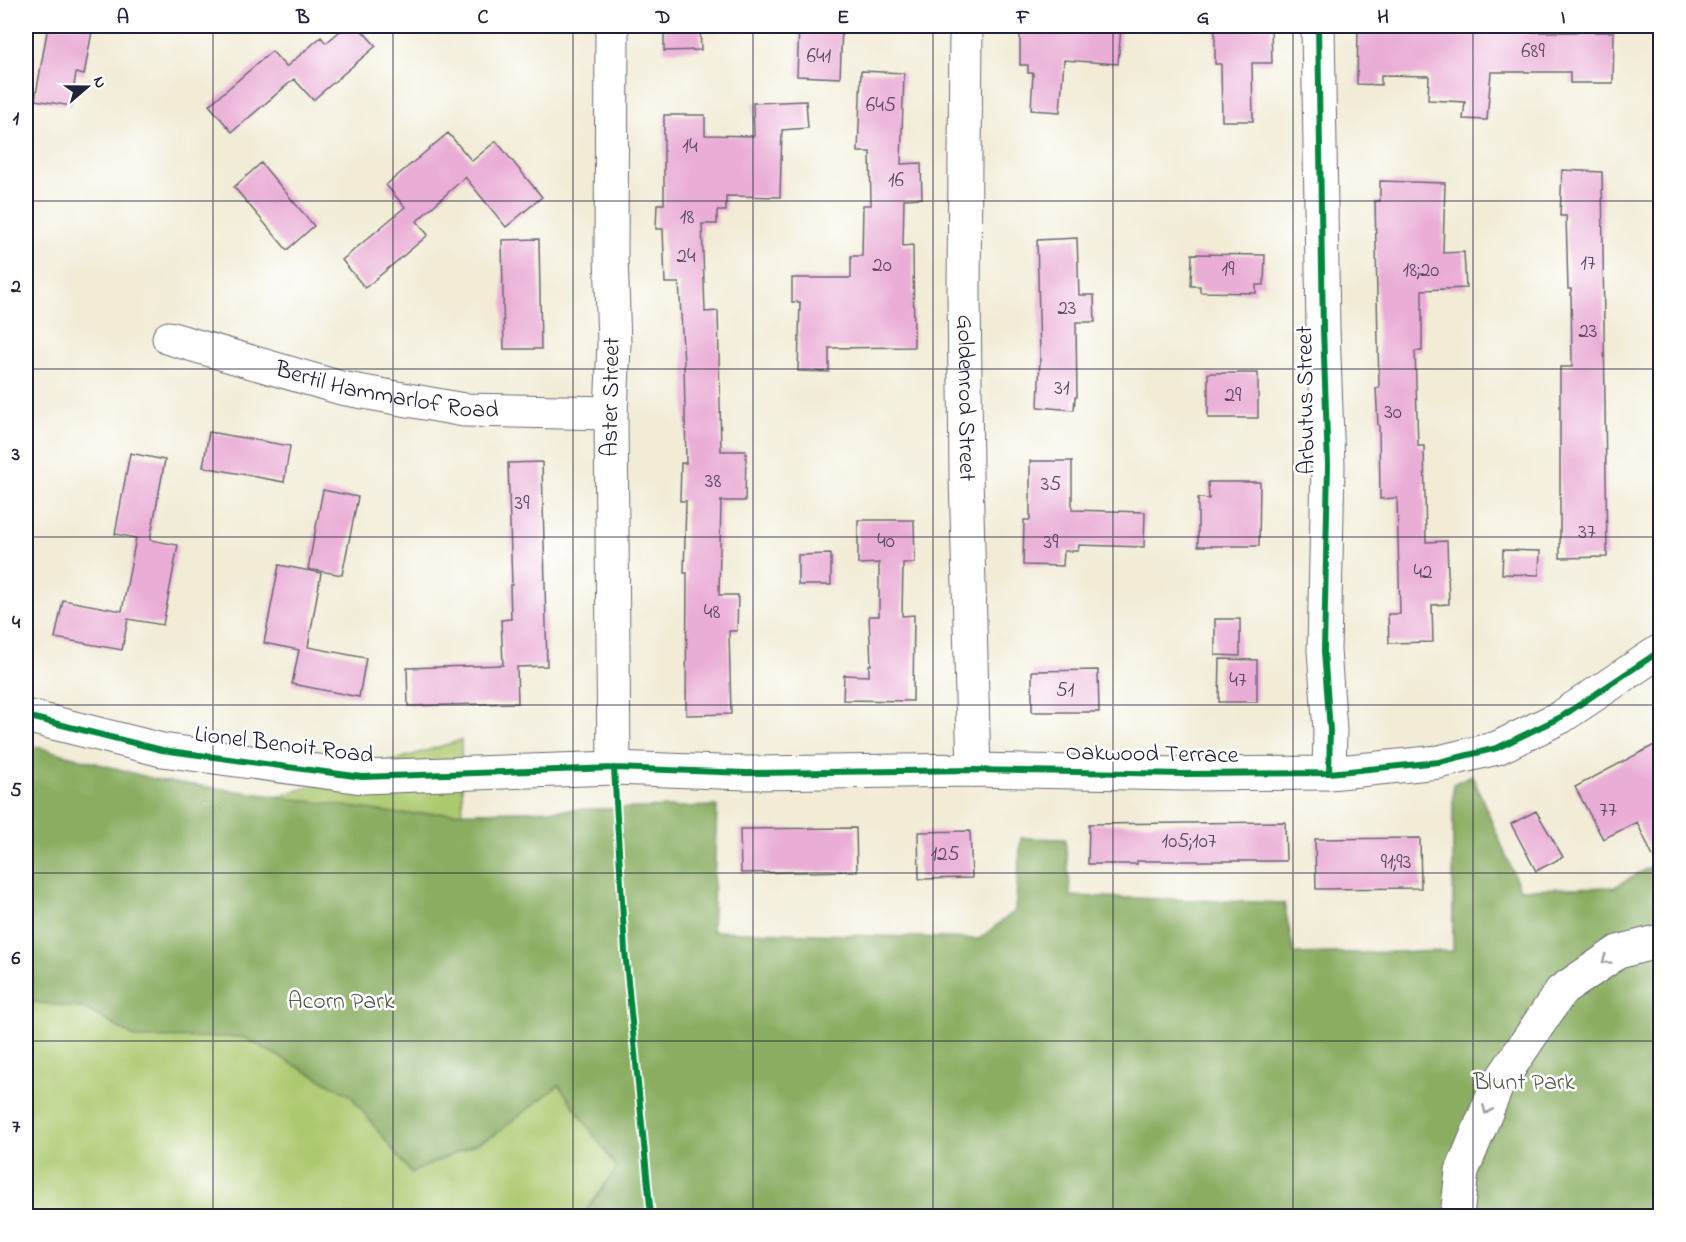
<svg xmlns="http://www.w3.org/2000/svg" width="1686" height="1242" font-family="'Indie Flower',sans-serif">
  <style>
    .green { fill: #adc970; stroke: #687656; stroke-width: 1.5 }
    .forest { fill: #8aad62; stroke: #56684e; stroke-width: 1.5 }
    .building { fill: #eaadd6 }
    .lines { fill: none; stroke-linecap: round; stroke-linejoin: round }
    .minor-casing { stroke: #6b6972; stroke-width: 35 }
    .minor { stroke: #fff; stroke-width: 33 }
    .cycleway-casing { stroke: #fff; stroke-width: 10 }
    .cycleway { stroke: #00873e; stroke-width: 6 }
    .oneway { stroke: #9c9ca7 }
    .grid { fill: none; stroke: #22223b; stroke-width: 1.5; stroke-opacity: 0.55 }
    .labels { text-anchor: middle; dominant-baseline: central; stroke-width: 5; stroke-linejoin: round; paint-order: stroke }
    .number-label { font-size: 21px; fill: #544562 }
    .street-label { font-size: 24px; fill: #22223b; stroke: #fff }
    .park-label { font-size: 24px; fill: #535c4e; stroke: #fff }
    .neatline { fill: none; stroke: #22223b; stroke-width: 2 }
    .grid-label { font-size: 20px; text-anchor: middle; font-weight: bold; fill: #22223b }
  </style>
  <rect width="100%" height="100%" fill="#fff"/>
  <filter id="ink" filterUnits="userSpaceOnUse"><feTurbulence type="fractalNoise" baseFrequency=".0167" numOctaves="2"/><feDisplacementMap in="SourceGraphic" scale="12" xChannelSelector="R" yChannelSelector="G"/><feConvolveMatrix kernelMatrix="1 2 1 2 8 2 1 2 1" color-interpolation-filters="sRGB"/></filter>
  <filter id="wash" filterUnits="userSpaceOnUse"><feTurbulence type="fractalNoise" baseFrequency=".008" numOctaves="4" result="noise"/><feDisplacementMap in="SourceGraphic" scale="24" xChannelSelector="R" yChannelSelector="G"/><feGaussianBlur stdDeviation="1.35" result="paint"/><feColorMatrix in="noise" values="0 0 0 0 0 0 0 0 0 0 0 0 0 0 0 0 0 1.4 0 .05"/><feComposite in="paint" operator="in"/></filter>
  <g filter="url(#wash)">
    <rect width="100%" height="100%" fill="#f2ecd7"/>
    <!-- green -->
    <path class="green" d="M461,740l2,85 124,139 918,-13 155,265h-1634v-342z"/>
    <!-- forest -->
    <path class="forest" d="M26,744l132,36 243,34 316,-8 -5,125 267,8 36,-28 6,-73 44,1 6,57 213,7 10,51 159,-3v-167l19,-9 48,114 95,-2 45,-26v355h-1078l35,-48 -58,-83 -66,51 -82,37 -61,-78 -107,-58 -107,1 -50,-29 -60,-8z"/>
    <g id="blocks">
      <!-- building -->
      <path class="building" d="M48,26h45l-9,49 -8,-2 -5,33 -36,-6z
        M346,26h12l18,20 -63,54 -19,-21 -62,53 -23,-27 63,-54 14,16 35,-30 5,6z
        M664,26h36l1,24 -37,1z
        M799,26h43l-2,52 -43,-2z
        M1020,26h101l-3,38 -54,-4 -4,52 -29,-2 2,-37h-5v-8h-8z
        M1358,26h111v6h145l-1,51h-43v-11h-79l-4,48 -24,-1 2,-17 -37,-2 1,-24 -48,-1v10l-24,-1z
        M1271,27l1,36h-20l1,58h-31l-1,-57h-6v-36z
        M861,71l43,2 -3,91 20,-1 1,35 -18,1 -1,47 10,-1 1,102 -85,1v24l-31,-1 2,-69h-8v-24h59v-22h11l1,-51h8l-1,-53h-12z
        M806,101l2,27 -26,2 -2,67 -54,-1v15h-9v13h-15l3,88 13,-1 3,140h25l-1,50h-24l-2,94h19l-1,36h-8l2,83 -45,1 1,-142h-3l2,-72h-6l1,-38h5l-2,-100 -5,-80h-14l-2,-54h-7l1,-25h7v-89h41v20l49,1 -1,-33z
        M448,133l24,28 24,-20 46,56 -36,30 -41,-50 -48,44 11,14 -63,53 -23,-28 63,-53 -19,-22z
        M261,163l53,63 -27,24 -53,-63z
        M1562,170l40,2 5,385 -47,1v-191h12l-1,-78h-3l-2,-73h-6z
        M1380,181l65,2 -2,70 21,-1 2,36 -44,2v61h-7l3,95h6l2,96 21,-1 2,63 -17,1 1,37 -44,1 -1,-29h12l-3,-116 -17,1 -1,-74h-1l-2,-37h3l-4,-187h5z
        M1077,238l2,57h15l1,27h-19l1,75h-2l-1,13 -36,-3 2,-51 -3,-116z
        M539,239l2,110h-37l-2,-109z
        M1192,254l73,1 -1,30h-8v8l-56,-1v-6h-9z
        M1208,373h50v45h-50z
        M209,432l81,14 -6,36 -81,-15z
        M130,453l35,7 -15,80 28,5 -15,80 -35,-6 -6,31 -67,-12 8,-38 59,11 14,-73 -21,-4z
        M1030,461h42v49l73,2 -1,35 -65,-2 -1,6h-14l-1,15 -40,-1 1,-45h6z
        M542,462l5,204 -30,1 1,36 -110,3 -1,-38 96,-3 -2,-45 10,-1 -1,-34h2l-4,-122z
        M1208,482h52l-1,64h-61v-48l11,1z
        M323,490l35,7 -16,78 -34,-6z
        M858,520h56l1,43h-12l-1,53 12,-1 -1,86 -70,-1 1,-25 25,1v-11h2l-2,-49h10v-53l-21,1z
        M1503,550l37,1 -1,24 -37,-1z
        M831,554v31h-33v-30z
        M279,565l42,8 -13,74 58,11 -7,39 -67,-13 7,-34 -35,-7z
        M1215,619h25v37l-25,-1z
        M1220,659l37,1v42h-38z
        M1098,670l1,42h-67v-41z
        M1660,742v130l-23,-50 -34,17 -28,-52z
        M1536,811l27,46 -27,14 -25,-47z
        M1285,822l1,39h-149v3h-49l1,-40z
        M856,828l1,43 -116,2 -1,-44z
        M970,831l2,47 -53,1 -1,-47z
        M1420,838l1,50 -105,1 -1,-50z"/>
    </g>
  </g>
  <g filter="url(#ink)">
    <use href="#blocks" fill-opacity="0" stroke="#6b6972" stroke-width="1.5"/>
    <g class="lines">
      <defs>
        <g id="minor">
          <path d="M612,26l-1,230 3,87 -3,70 3,355"/>
          <path id="s1" d="M966,26l-2,266 2,183 8,295"/>
          <path d="M1318,26l5,303 5,136 -4,186 6,79 -1,43"/>
          <path id="s2" d="M169,338l172,50 123,22 147,3"/>
          <path d="M26,716l136,34 200,27 252,-9 132,5 228,-3 210,4 145,-1 110,-11 58,-14 64,-31 99,-66"/>
          <path d="M1457,1216l5,-45 35,-85 64,-95 57,-39 42,-11"/>
        </g>
      </defs>
      <!-- minor casing -->
      <use href="#minor" class="minor-casing"/>
      <!-- minor -->
      <use href="#minor" class="minor"/>
      <defs>
        <path id="cycleway" d="M1318,26l5,303 5,136 -4,186 6,79 -1,43
          M26,716l136,34 200,27 252,-9 132,5 228,-3 210,4 145,-1 110,-11 58,-14 64,-31 99,-66
          M614,768l11,183 26,265"/>
      </defs>
      <!-- cycleway casing -->
      <use href="#cycleway" class="cycleway-casing"/>
      <!-- cycleway -->
      <use href="#cycleway" class="cycleway"/>
    </g>
    <!-- one-way arrows -->
    <defs><path id="oneway-chevron" d="M-2-3.5L2.5 0L-2 3.5" fill="none" stroke-width="1.6" stroke-linecap="round" stroke-linejoin="round" transform="scale(1.5)"/></defs>
    <g class="oneway">
      <use href="#oneway-chevron" transform="translate(1606 960) rotate(146)"/>
      <use href="#oneway-chevron" transform="translate(1487 1110) rotate(113)"/>
    </g>
  </g>
  <!-- grid -->
  <path class="grid" d="M213,26v1190M393,26v1190M573,26v1190M753,26v1190M933,26v1190M1113,26v1190M1293,26v1190M1473,26v1190M26,201h1634M26,369h1634M26,537h1634M26,705h1634M26,873h1634M26,1041h1634"/>
  <g class="labels">
    <!-- number labels -->
    <g class="number-label">
      <text x="1533" y="52">689</text>
      <text x="819" y="57">641</text>
      <text x="881" y="106">645</text>
      <text x="690" y="147">14</text>
      <text x="896" y="181">16</text>
      <text x="687" y="218">18</text>
      <text x="686" y="257">24</text>
      <text x="1588" y="264">17</text>
      <text x="882" y="266">20</text>
      <text x="1228" y="270">19</text>
      <text x="1421" y="271">18;20</text>
      <text x="1067" y="309">23</text>
      <text x="1588" y="332">23</text>
      <text x="1062" y="389">31</text>
      <text x="1233" y="396">29</text>
      <text x="1393" y="413">30</text>
      <text x="713" y="482">38</text>
      <text x="1051" y="485">35</text>
      <text x="522" y="504">39</text>
      <text x="1587" y="533">37</text>
      <text x="886" y="542">40</text>
      <text x="1051" y="543">39</text>
      <text x="1423" y="573">42</text>
      <text x="712" y="613">48</text>
      <text x="1238" y="681">47</text>
      <text x="1065" y="691">51</text>
      <text x="1608" y="811">77</text>
      <text x="1189" y="842">105;107</text>
      <text x="945" y="855">125</text>
      <text x="1396" y="863">91;93</text>
    </g>
    <!-- street labels -->
    <g class="street-label">
      <text stroke="none"><textPath href="#s2" startOffset="225">Bertil Hammarlof Road</textPath></text>
      <text transform="translate(612 397) rotate(-89)">Aster Street</text>
      <text stroke="none"><textPath href="#s1" startOffset="372">Goldenrod Street</textPath></text>
      <text transform="translate(1307 400) rotate(-91)">Arbutus Street</text>
      <text transform="translate(284 746) rotate(7)">Lionel Benoit Road</text>
      <text transform="translate(1152 755) rotate(1)">Oakwood Terrace</text>
    </g>
    <!-- park labels -->
    <g class="park-label">
      <text x="341" y="1002">Acorn Park</text>
      <text x="1524" y="1083">Blunt Park</text>
    </g>
  </g>
  <!-- margin -->
  <rect width="1686" height="1242" fill="none" stroke="#fff" stroke-width="66"/>
  <!-- north arrow -->
  <g transform="translate(87 87) rotate(70)" stroke="#ffffff" stroke-width="4.5" paint-order="stroke">
  <path d="M0-4.5L10 22L0 15L-10 22Z" fill="#22223b"/>
  <text y="-9" font-size="16" font-weight="bold" text-anchor="middle" fill="#22223b">N</text>
  </g>
  <rect x="33" y="33" width="1620" height="1176" class="neatline"/>
  <g class="grid-label">
    <text x="123" y="23">A</text>
    <text x="303" y="23">B</text>
    <text x="483" y="23">C</text>
    <text x="663" y="23">D</text>
    <text x="843" y="23">E</text>
    <text x="1023" y="23">F</text>
    <text x="1203" y="23">G</text>
    <text x="1383" y="23">H</text>
    <text x="1563" y="23">I</text>
    <text x="16" y="124">1</text>
    <text x="16" y="292">2</text>
    <text x="16" y="460">3</text>
    <text x="16" y="628">4</text>
    <text x="16" y="796">5</text>
    <text x="16" y="964">6</text>
    <text x="16" y="1132">7</text>
  </g>
</svg>
